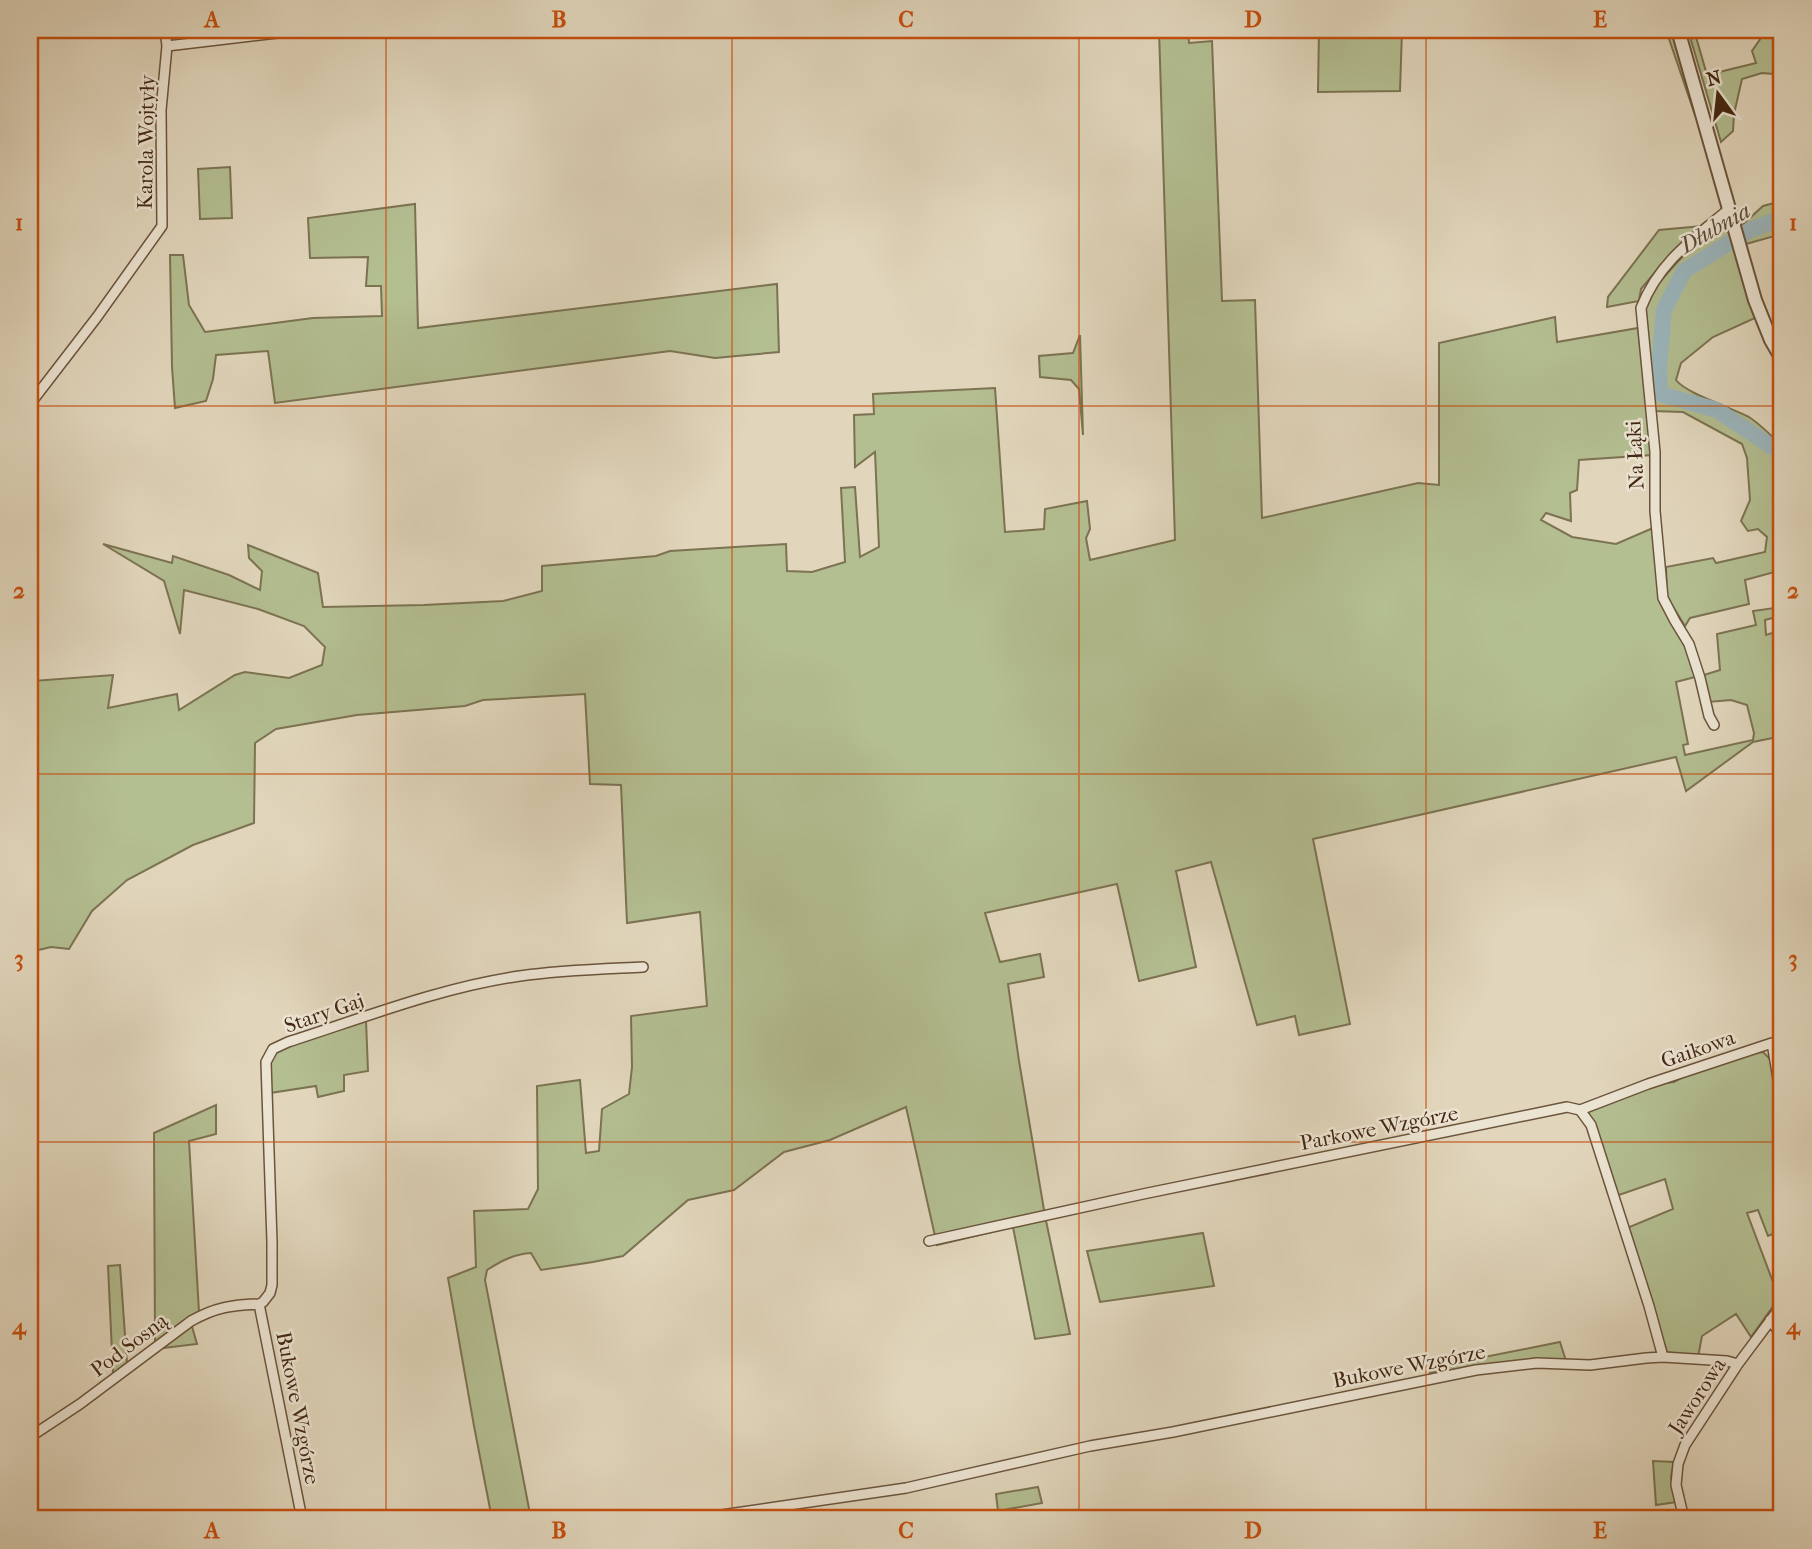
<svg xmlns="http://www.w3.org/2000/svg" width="1812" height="1549" font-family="'IM FELL French Canon',serif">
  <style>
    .green { fill: #b3be91; stroke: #7c7352; stroke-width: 2 }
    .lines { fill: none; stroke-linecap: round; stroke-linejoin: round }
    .river { stroke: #9bb6bd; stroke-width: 16 }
    .minor-casing { stroke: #6b543c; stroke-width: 12 }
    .tertiary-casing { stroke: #6b543c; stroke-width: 16 }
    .minor { stroke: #ece4d3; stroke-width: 9 }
    .tertiary { stroke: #ece4d3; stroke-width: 12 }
    .grid { fill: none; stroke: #c74f0d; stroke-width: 2; stroke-opacity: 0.55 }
    .labels { text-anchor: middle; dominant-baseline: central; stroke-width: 5; stroke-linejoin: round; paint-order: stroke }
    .street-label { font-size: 21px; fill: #442812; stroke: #ece4d3 }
    .water-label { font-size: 23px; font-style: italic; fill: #5a4c3d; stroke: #ece4d3 }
    .neatline { fill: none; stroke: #c74f0d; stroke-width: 2.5 }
    .grid-label { font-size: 23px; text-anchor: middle; font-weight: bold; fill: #c74f0d }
  </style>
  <rect width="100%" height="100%" fill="#e1d6bc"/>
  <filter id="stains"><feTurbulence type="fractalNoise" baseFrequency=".00286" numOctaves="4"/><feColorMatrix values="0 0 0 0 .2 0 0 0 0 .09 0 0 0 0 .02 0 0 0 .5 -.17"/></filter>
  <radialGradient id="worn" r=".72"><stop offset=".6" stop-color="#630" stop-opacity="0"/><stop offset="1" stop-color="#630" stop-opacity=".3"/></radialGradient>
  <!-- green -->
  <path class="green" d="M1159,30h29l1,13 23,-2 10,260 33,-1 7,218 156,-35 21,2v-142l116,-26 2,25 81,-14 14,127 -73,5 -2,30 -7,3 1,28 -25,-8 -5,7 31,17 44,7 37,-16 7,74 26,44 9,31 -19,5 12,62 -5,1 2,10 68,-15 1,-7 -7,-28 -16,-5 -23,2 -4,-27 16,-5 -3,-36 39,-9 -3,-14 21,-3 2,9 -11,3 1,15 16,-5v60l-1,4 1,2v40l-29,6 -67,49 -10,-34 -363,82 37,185 -51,11 -4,-19 -38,9 -46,-163 -35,9 20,96 -57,14 -22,-97 -132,29 15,49 40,-8 4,23 -36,7 11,77 26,155 25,118 -35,5 -22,-112 -76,18 -31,-138 -76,33 -46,12 -50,38 -46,10 -65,56 -30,6 -52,8 -10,-17c-17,1 -30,8 -44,17l-2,10 46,239h-39l-18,-93 -26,-148 28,-11 -2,-56 54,-2 10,-20 -1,-103 43,-6 6,73 13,-2 3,-42 27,-15 3,-27 -1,-51 76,-10 -7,-94 -73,11 -6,-138 -31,-1 -5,-90 -102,6 -18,6 -108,9 -81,14 -21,14 -1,80 -61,22 -66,35 -35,31 -23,38 -18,-2 -21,5v-327l3,56 80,-6 -5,33 69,-14 2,16 56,-35 10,-3 44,6 33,-13 3,-18 -21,-21 -46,-17 -74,-19 -4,44 -16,-53 -61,-37 69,19 1,-7 56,19 31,15 2,-19 -13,-13 -1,-13 70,28 5,34 101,-2 79,-4 39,-10v-25l114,-10 14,-5 116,-7 1,27 25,1 33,-10 -4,-74 14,-1 5,70 19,-10 -4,-95 -20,15 -1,-52 20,-1 -1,-20 122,-6 10,144 39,-3 1,-20 42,-8 3,28 -4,9 4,22 85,-20z
    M1319,30h83l-2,61 -82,1z
    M1666,30h5l24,85z
    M1688,30h6l13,45 49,-12 -4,-12 11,-16 -1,-5h20v43l-8,1 -12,-1 -20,6 -8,35 -1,17 -12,11z
    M230,167l2,51 -32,1 -2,-50z
    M1782,201v33l-36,10 -5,-18 22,-20z
    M415,204l3,124 359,-44 2,68 -64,6 -45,-7 -395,52 -7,-52 -52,4 -3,24 -7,22 -31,7 -3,-41 -2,-112h13l6,50 16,27 108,-14 69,-2 -1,-30h-15l2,-29 -58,1 -2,-40z
    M1724,218l31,100 -42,19 -32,26 -5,17c11,14 54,27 73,37 12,8 23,19 33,29v124l-37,10 4,24 -59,14 -5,8 -18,-29 -1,-30 47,-9 3,5 49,-11 2,-15 -9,-8 -10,2 -7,-10 9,-21 -3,-42 -5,-14 -59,-32 -30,-1 -8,-111c24,-30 49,-58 79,-82z
    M1702,226l-35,32 -26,31 -2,12 -32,6 1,-10 51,-67z
    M1080,335l3,100 -4,-46 -8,-9 -31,-3 -1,-21 34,-3z
    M366,1020l2,51 -24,4v16l-26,6 -2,-11 -46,7c0,-20 -6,-35 14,-47z
    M1763,1052l8,8 11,56v114l-14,6 -10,-26 -11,3 32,85 -28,39 -15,-23 -34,22 -4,21 -31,-5 -40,-124 46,-19 -8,-30 -49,17 -16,-53 -12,-31 70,-28 16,-2 9,-5 68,-24z
    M216,1105v29l-27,7 10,171 -44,30 -1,-209z
    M1203,1233l11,53 -114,16 -13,-51z
    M120,1265l7,98 -14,11 -5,-108z
    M191,1323l6,21 -42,5z
    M1560,1342l6,19 -75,3 -61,9 -1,-5z
    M1653,1461l21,1 -3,15 6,25 -21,3z
    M1038,1487l4,16 -44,8 -2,-17z"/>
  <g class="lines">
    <!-- river -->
    <path class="river" d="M1782,218l-32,12 -66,41 -20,39 -5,58 1,26 57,16 60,40 5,6"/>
    <defs>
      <path id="minor" d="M167,46l136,-16
        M30,404l67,-87 65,-91 -1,-116 6,-64 -2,-16
        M1714,725l-5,-9 -9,-38 -11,-34 -14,-23 -12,-23 -8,-87v-59l-14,-144c18,-46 52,-69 88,-99
        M1580,1110l68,-26 124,-41 10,60
        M929,1241l214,-47 424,-87 13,3 11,15 58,181 14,51
        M259,1304l4,-2 7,-9 2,-8v-43l-6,-180 7,-13 15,-7c75,-24 154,-55 232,-66 40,-6 82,-7 123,-9
        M259,1304l43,215
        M1770,1320l12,16
        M30,1437l50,-33 111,-83c25,-14 41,-16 68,-17
        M694,1519l212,-31 184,-42 83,-14 303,-62 61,-7 53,2 56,-7 17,-1 64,4 11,3
        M1684,1519l-8,-34 2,-21 7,-19 53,-81 44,-59"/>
      <path id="tertiary" d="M1678,30l77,270 16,40 11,19"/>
    </defs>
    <!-- minor casing -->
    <use href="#minor" class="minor-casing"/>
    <!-- tertiary casing -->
    <use href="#tertiary" class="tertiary-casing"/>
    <!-- minor -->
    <use href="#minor" class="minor"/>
    <!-- tertiary -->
    <use href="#tertiary" class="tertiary"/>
  </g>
  <!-- grid -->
  <path class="grid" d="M386,30v1489M732,30v1489M1079,30v1489M1426,30v1489M30,406h1752M30,774h1752M30,1142h1752"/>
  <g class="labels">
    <!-- street labels -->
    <g class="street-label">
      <text transform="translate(146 142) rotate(-89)">Karola Wojtyły</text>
      <text transform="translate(1635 455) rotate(-93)">Na Łąki</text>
      <text transform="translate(324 1013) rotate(-19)">Stary Gaj</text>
      <text transform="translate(1698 1049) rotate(-19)">Gaikowa</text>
      <text transform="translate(1379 1128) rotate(-11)">Parkowe Wzgórze</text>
      <text transform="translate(129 1345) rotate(-37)">Pod Sosną</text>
      <text transform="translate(1409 1366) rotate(-11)">Bukowe Wzgórze</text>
      <text transform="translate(1697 1396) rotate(-57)">Jaworowa</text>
      <text transform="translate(298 1408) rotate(79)">Bukowe Wzgórze</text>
    </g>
    <!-- water labels -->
    <g class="water-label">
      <text transform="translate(1715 228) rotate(-30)">Dłubnia</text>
    </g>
  </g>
  <!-- margin -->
  <rect width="1812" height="1549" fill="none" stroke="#e1d6bc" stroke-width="77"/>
  <!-- north arrow -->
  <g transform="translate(1718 94) rotate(345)" stroke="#ece4d3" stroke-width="5" paint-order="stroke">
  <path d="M0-5L12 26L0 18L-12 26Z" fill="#442812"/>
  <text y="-10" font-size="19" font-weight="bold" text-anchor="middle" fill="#442812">N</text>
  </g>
  <rect x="38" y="38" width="1735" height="1472" class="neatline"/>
  <g class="grid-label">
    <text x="212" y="27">A</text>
    <text x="559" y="27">B</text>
    <text x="906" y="27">C</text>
    <text x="1253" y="27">D</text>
    <text x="1600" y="27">E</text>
    <text x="19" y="230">1</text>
    <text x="1793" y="230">1</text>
    <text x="19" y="598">2</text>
    <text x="1793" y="598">2</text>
    <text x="19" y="966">3</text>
    <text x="1793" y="966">3</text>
    <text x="19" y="1334">4</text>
    <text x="1793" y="1334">4</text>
    <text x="212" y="1538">A</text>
    <text x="559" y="1538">B</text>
    <text x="906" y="1538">C</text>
    <text x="1253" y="1538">D</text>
    <text x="1600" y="1538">E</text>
  </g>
  <rect width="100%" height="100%" filter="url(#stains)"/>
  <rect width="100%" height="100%" fill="url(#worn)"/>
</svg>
